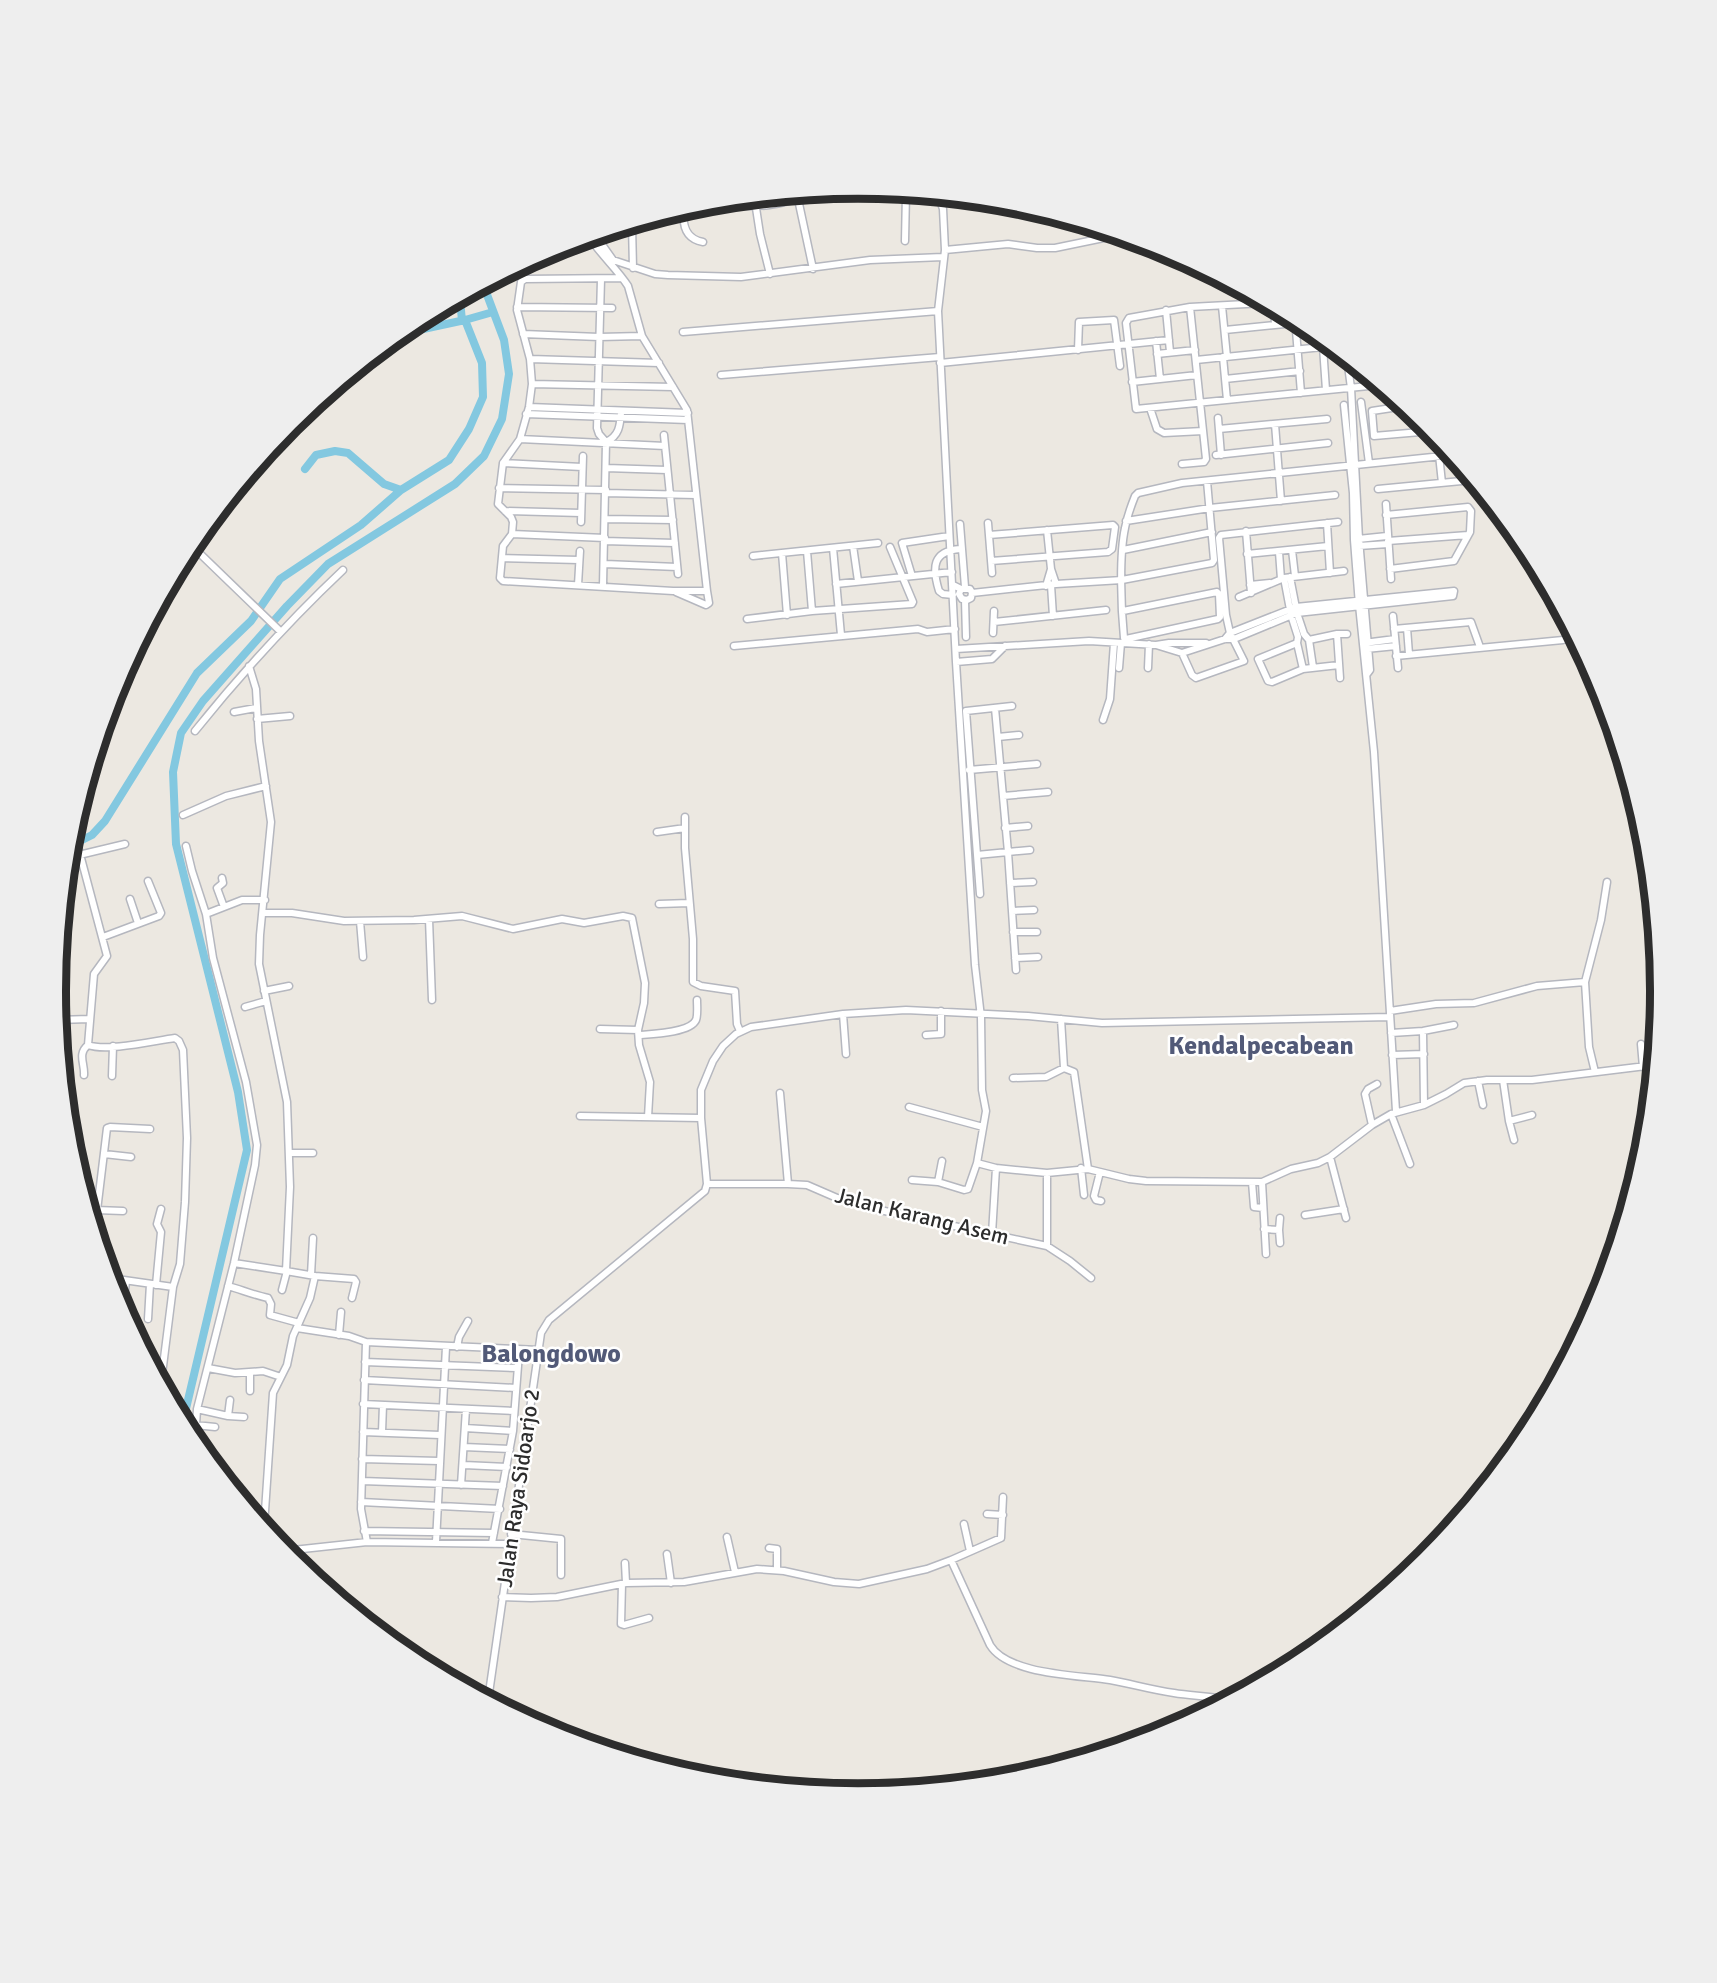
<svg xmlns="http://www.w3.org/2000/svg" width="1717" height="1983" font-family="Signika,sans-serif">
  <style>
    .lines { fill: none; stroke-linecap: round; stroke-linejoin: round }
    .river { stroke: #83c8e0; stroke-width: 8 }
    .minor-casing { stroke: #b5b7bf; stroke-width: 9 }
    .minor { stroke: #fff; stroke-width: 6 }
    .labels { text-anchor: middle; dominant-baseline: central; stroke-width: 5; stroke-linejoin: round; paint-order: stroke }
    .street-label { font-size: 22px; fill: #2d2d2d; stroke: #fff }
    .quarter-label { font-size: 26px; font-weight: bold; fill: #525a78; stroke: #fff }
    .rim { fill: none; stroke: #2d2d2d; stroke-width: 8 }
  </style>
  <rect width="100%" height="100%" fill="#ece8e1"/>
  <g class="lines">
    <!-- river -->
    <path class="river" d="M460,299l2,22
      M400,334l65,-14 28,-8
      M305,469l11,-14 19,-4 13,2 36,31 17,6
      M70,846l22,-11 13,-14 92,-148 54,-52 29,-42 81,-54 40,-35 48,-30 20,-31 14,-32 -1,-34 -17,-43
      M184,1425v-8l63,-267 -9,-58 -62,-248 -3,-72 8,-39 22,-32 84,-95 41,-42 127,-80 29,-28 18,-37 7,-45 -5,-34 -18,-48 1,-8"/>
    <defs>
      <path id="minor" d="M798,199l15,70
        M718,202c41,9 63,2 102,-10
        M756,208l4,26 10,40
        M684,209c-2,17 2,30 19,33
        M632,225l1,43
        M596,236l17,24 42,14 13,1 73,2 129,-17 73,-3
        M590,238c11,17 27,31 38,48l14,50 45,74 20,181h-34l-170,-10 -3,-3 3,-32 9,-12 1,-12 -2,-5 -13,-13 5,-41 17,-24 9,-32 3,-23 -2,-25 -13,-49 4,-28 4,-3 96,-1
        M905,241l1,-48
        M945,250l63,-6 29,4h18l63,-13
        M601,279l-4,149 2,6 7,8 -3,144
        M1265,303l-75,4 -61,11 -3,5 10,86 243,-24
        M1222,306l5,51
        M517,307l95,1
        M1274,307l1,17
        M1166,310l4,42
        M1295,318l6,75
        M1295,326l11,-1
        M1225,330l70,-7
        M683,332l255,-21
        M523,334l76,3 43,-1
        M1156,341l4,38
        M1323,347l3,43
        M1078,350l1,-28 35,-2 6,46
        M1157,354l38,-4
        M1223,357l4,43
        M1347,358l4,30 8,151 11,131 -3,4
        M530,359l129,4
        M1196,360l136,-14
        M940,363l229,-23
        M721,375l219,-18
        M1225,379l75,-8
        M1132,382l65,-7
        M532,384l141,3
        M1361,402l8,61
        M1344,405l9,88 1,47 5,65 15,147 22,359
        M1405,406l-33,5 2,25 58,-5
        M529,407l159,6
        M1150,408l7,21 7,4 39,-2
        M526,414l162,6
        M1218,418l3,37
        M1275,424l6,77
        M1219,429l108,-10
        M664,435l14,139
        M1437,436l5,47
        M520,439l145,7
        M606,442c13,-6 14,-16 15,-29
        M1216,455l112,-12
        M503,463l79,4
        M1182,464l22,-2 2,-3 -16,-152
        M606,468l61,2
        M499,488l107,2
        M1378,489l94,-9
        M605,493l91,2
        M1386,504l5,75
        M505,511l76,2
        M1386,515l82,-8 3,4 -1,21 -16,29 -64,8
        M605,519l68,1
        M1126,521l84,-13 125,-13
        M581,522l2,-66
        M988,523l4,50
        M1327,523l3,50
        M960,524l5,63
        M1047,530l4,39
        M1246,531l5,62
        M512,534l93,4
        M989,535l124,-10 2,2 -3,22 -4,3 -117,9
        M1358,539l29,-3
        M604,541l71,2
        M1388,541l80,-6
        M191,545l89,86
        M853,546l5,35
        M1359,546l29,-2
        M833,548l8,87
        M1123,550l89,-18
        M1292,550l3,26
        M807,551l5,60
        M1279,552l2,27
        M782,553l5,62
        M1247,554l81,-8
        M753,556l125,-13
        M503,558l76,2
        M605,564l72,3
        M912,576l-10,-33 47,-7
        M1290,577l7,36 7,21 5,6 4,27
        M1284,578l7,37 7,22 -1,6 6,26
        M836,584l116,-12
        M578,585l2,-34
        M953,585l8,4h9l2,4 -1,5 -4,2 -5,-1 -3,-5 2,-5
        M1051,585l2,31
        M1250,585l20,-2
        M1046,586l5,-17 5,15
        M676,592l30,13 3,-2 -2,-12
        M972,593l84,-9 66,-4 90,-17 2,-3 -7,-79
        M953,595l-10,-1 -4,-3c-7,-23 -7,-40 21,-42
        M1239,597l45,-19 60,-7
        M965,600l1,37
        M1123,611l94,-19 2,2 1,23 -2,2 -92,20 -2,-1c-3,-30 -5,-82 1,-110 2,-11 6,-22 10,-32l3,-3 44,-10 270,-28
        M1393,616l5,52
        M747,619l65,-8 100,-7 1,-2 -23,-55
        M994,622l112,-12
        M1407,628l2,26
        M1394,629l77,-7 9,25
        M993,633l1,-22
        M1337,634l3,44
        M1309,640l28,-6h10
        M1297,643l-39,16 10,22 4,1 31,-13 36,-4
        M1364,643l31,-4
        M1156,645l26,8 43,-14h9l63,-26 156,-17 1,-5 -158,16 -66,26 -5,6
        M734,646l184,-17 9,3 28,-3
        M956,649l133,-8 67,4 13,-2h37
        M1366,649l30,-3
        M1182,653l10,22 4,3 48,-17 -14,-28 -4,-18 -7,-77 2,-3 117,-13
        M1396,656l167,-16
        M956,662l36,-3 13,-13
        M127,666l9,-3 -2,-12
        M249,666l7,23 3,52 12,81 -11,113 -1,29 28,138 3,85 -4,84 29,5 -5,22 -17,38 -6,29 -14,28 -9,133
        M1119,668l2,-25
        M1148,668l1,-24
        M118,682l3,16
        M995,708l13,144 22,-2
        M234,712l22,-4
        M257,719l33,-3
        M1103,720l7,-21 4,-56
        M195,731c46,-57 95,-111 148,-161
        M998,737l21,-2
        M969,770l68,-6
        M1003,796l45,-4
        M183,815l43,-19 40,-10
        M685,817v31l8,91v43l8,4 34,5 2,33 3,7
        M73,828l34,128 -13,18 -6,71c19,7 65,-4 87,-7l4,3 4,9 4,88 -2,64 -5,62 -7,23 -12,95
        M1005,828l23,-2
        M657,832l28,-4
        M186,846l6,25 14,43 7,44 33,124 11,63 -2,20 -21,98 -37,146 -2,33
        M79,855l46,-11
        M977,855l31,-3 8,118
        M222,878l1,5 -6,5 7,19
        M1010,883l23,-1
        M980,894l-14,-183 46,-5
        M130,899l8,24
        M659,904l30,-1
        M1012,911l22,-1
        M263,913h29l52,8 70,-1 48,-4 51,13 49,-10 22,4 39,-7 9,2 13,65 -1,20 -6,27 1,15 11,37 -2,35
        M206,914l36,-14h23
        M429,919l3,81
        M360,921l3,36
        M1013,932h24
        M103,937l56,-21 2,-3 -13,-32
        M1015,958l23,-1
        M264,991l25,-5
        M245,1007l21,-6
        M1390,1011l46,-7 38,-1 63,-17 48,-4
        M843,1014l3,40
        M1061,1019l3,49
        M58,1020l31,-1
        M600,1029l38,1
        M1423,1031l1,74
        M1391,1033l32,-2 31,-6
        M639,1035c12,-1 51,-2 57,-15 2,-5 1,-14 1,-20
        M926,1035l15,-1v-23
        M1641,1044l2,23
        M1392,1055l32,-1
        M1595,1072l-6,-25 -4,-65 16,-62 6,-38
        M84,1075c1,-11 -7,-21 4,-30
        M112,1076l1,-30
        M1013,1078l33,-1 18,-9 10,4 14,97
        M1503,1080l6,41 23,-6
        M1478,1081l5,24
        M780,1093l8,91
        M909,1107l74,20
        M1391,1114l19,50
        M580,1116l121,2
        M1509,1121l5,19
        M1372,1125l-7,-31 3,-5 9,-5
        M290,1153h23
        M104,1154l27,3
        M1330,1157l16,61
        M977,1163l19,5 51,5 41,-4 41,10 17,2 116,1 29,-13 27,-6 12,-6 42,-32 19,-11 33,-9 22,-11 18,-11 23,-3h45l122,-15
        M1081,1168l3,27
        M1100,1172l-6,24 2,4 5,1
        M912,1180l26,2 26,8 4,-1 9,-26 9,-52 -4,-21 -1,-73 -6,-52 -19,-303 -18,-351 7,-61 -2,-41 -2,-6 -6,-7
        M938,1182l4,-21
        M1252,1182l2,25 9,1
        M1262,1182l4,72
        M707,1184h81l19,1 30,13 43,12 167,36 23,15 21,17
        M96,1210l27,1
        M1305,1215l39,-6
        M95,1227l12,-99 3,-1 40,2
        M1264,1229l15,1 1,13
        M1279,1230l1,-12
        M992,1234l4,-66
        M1047,1246v-73
        M234,1263l52,8
        M311,1275l2,-37
        M315,1276l39,3 2,3 -4,16
        M110,1278l63,9
        M156,1285l5,-53 -4,-8 4,-15
        M228,1286c14,4 26,9 40,12l3,6 -1,11 29,8
        M282,1290l5,-19
        M123,1310l3,-29
        M148,1319l2,-35
        M297,1328l52,8 17,6 172,8
        M339,1335l2,-23
        M366,1342l-5,167 6,33
        M457,1347l2,-10 9,-16
        M365,1362l152,6
        M208,1368l27,5 28,-2 18,6
        M250,1372v19
        M364,1380l152,8
        M363,1404l151,7
        M197,1409l31,7 16,1
        M228,1416l2,-16
        M195,1425l20,2
        M465,1428l48,3
        M363,1432l77,3
        M382,1432l1,-27
        M464,1447l46,2
        M362,1459l77,2
        M464,1465l43,2
        M362,1481l141,5
        M461,1485l5,-76
        M361,1502l139,7
        M987,1514l16,1
        M964,1524l6,27
        M364,1531l130,2
        M511,1534l50,5v36
        M727,1537l8,35
        M436,1542l10,-195
        M492,1543l21,-112 6,-78 -2,-4
        M769,1548l8,1v21
        M284,1551l83,-9 143,2
        M667,1554l4,29
        M951,1560l50,-22 2,-41
        M625,1563l1,20
        M622,1584l-1,40 3,1 25,-7
        M502,1597l29,1 26,-1 69,-14 58,-1 73,-13 27,2 50,11 25,2 68,-15 24,-9 39,85c18,30 89,30 120,35 22,4 42,10 64,13 18,3 37,3 54,7
        M488,1700l53,-367 8,-13 156,-129 2,-7 -6,-66v-28l12,-29 10,-15 13,-12 15,-7 92,-13 63,-4 122,6 74,7 288,-6
        M1209,1710l1,-12"/>
    </defs>
    <!-- minor casing -->
    <use href="#minor" class="minor-casing"/>
    <!-- minor -->
    <use href="#minor" class="minor"/>
  </g>
  <g class="labels">
    <!-- street labels -->
    <g class="street-label">
      <text transform="translate(922 1216) rotate(14)">Jalan Karang Asem</text>
      <text transform="translate(518 1488) rotate(-82)">Jalan Raya Sidoarjo 2</text>
    </g>
    <!-- quarter labels -->
    <g class="quarter-label">
      <text x="1261" y="1046">Kendalpecabean</text>
      <text x="551" y="1354">Balongdowo</text>
    </g>
  </g>
  <!-- crop -->
  <path d="M0 0H1717V1983H0ZM66 991a792 792 0 1 1 1584 0a792 792 0 1 1-1584 0Z" fill="#eee" fill-rule="evenodd"/>
  <path class="rim" d="M66 991a792 792 0 1 1 1584 0a792 792 0 1 1-1584 0Z"/>
</svg>
